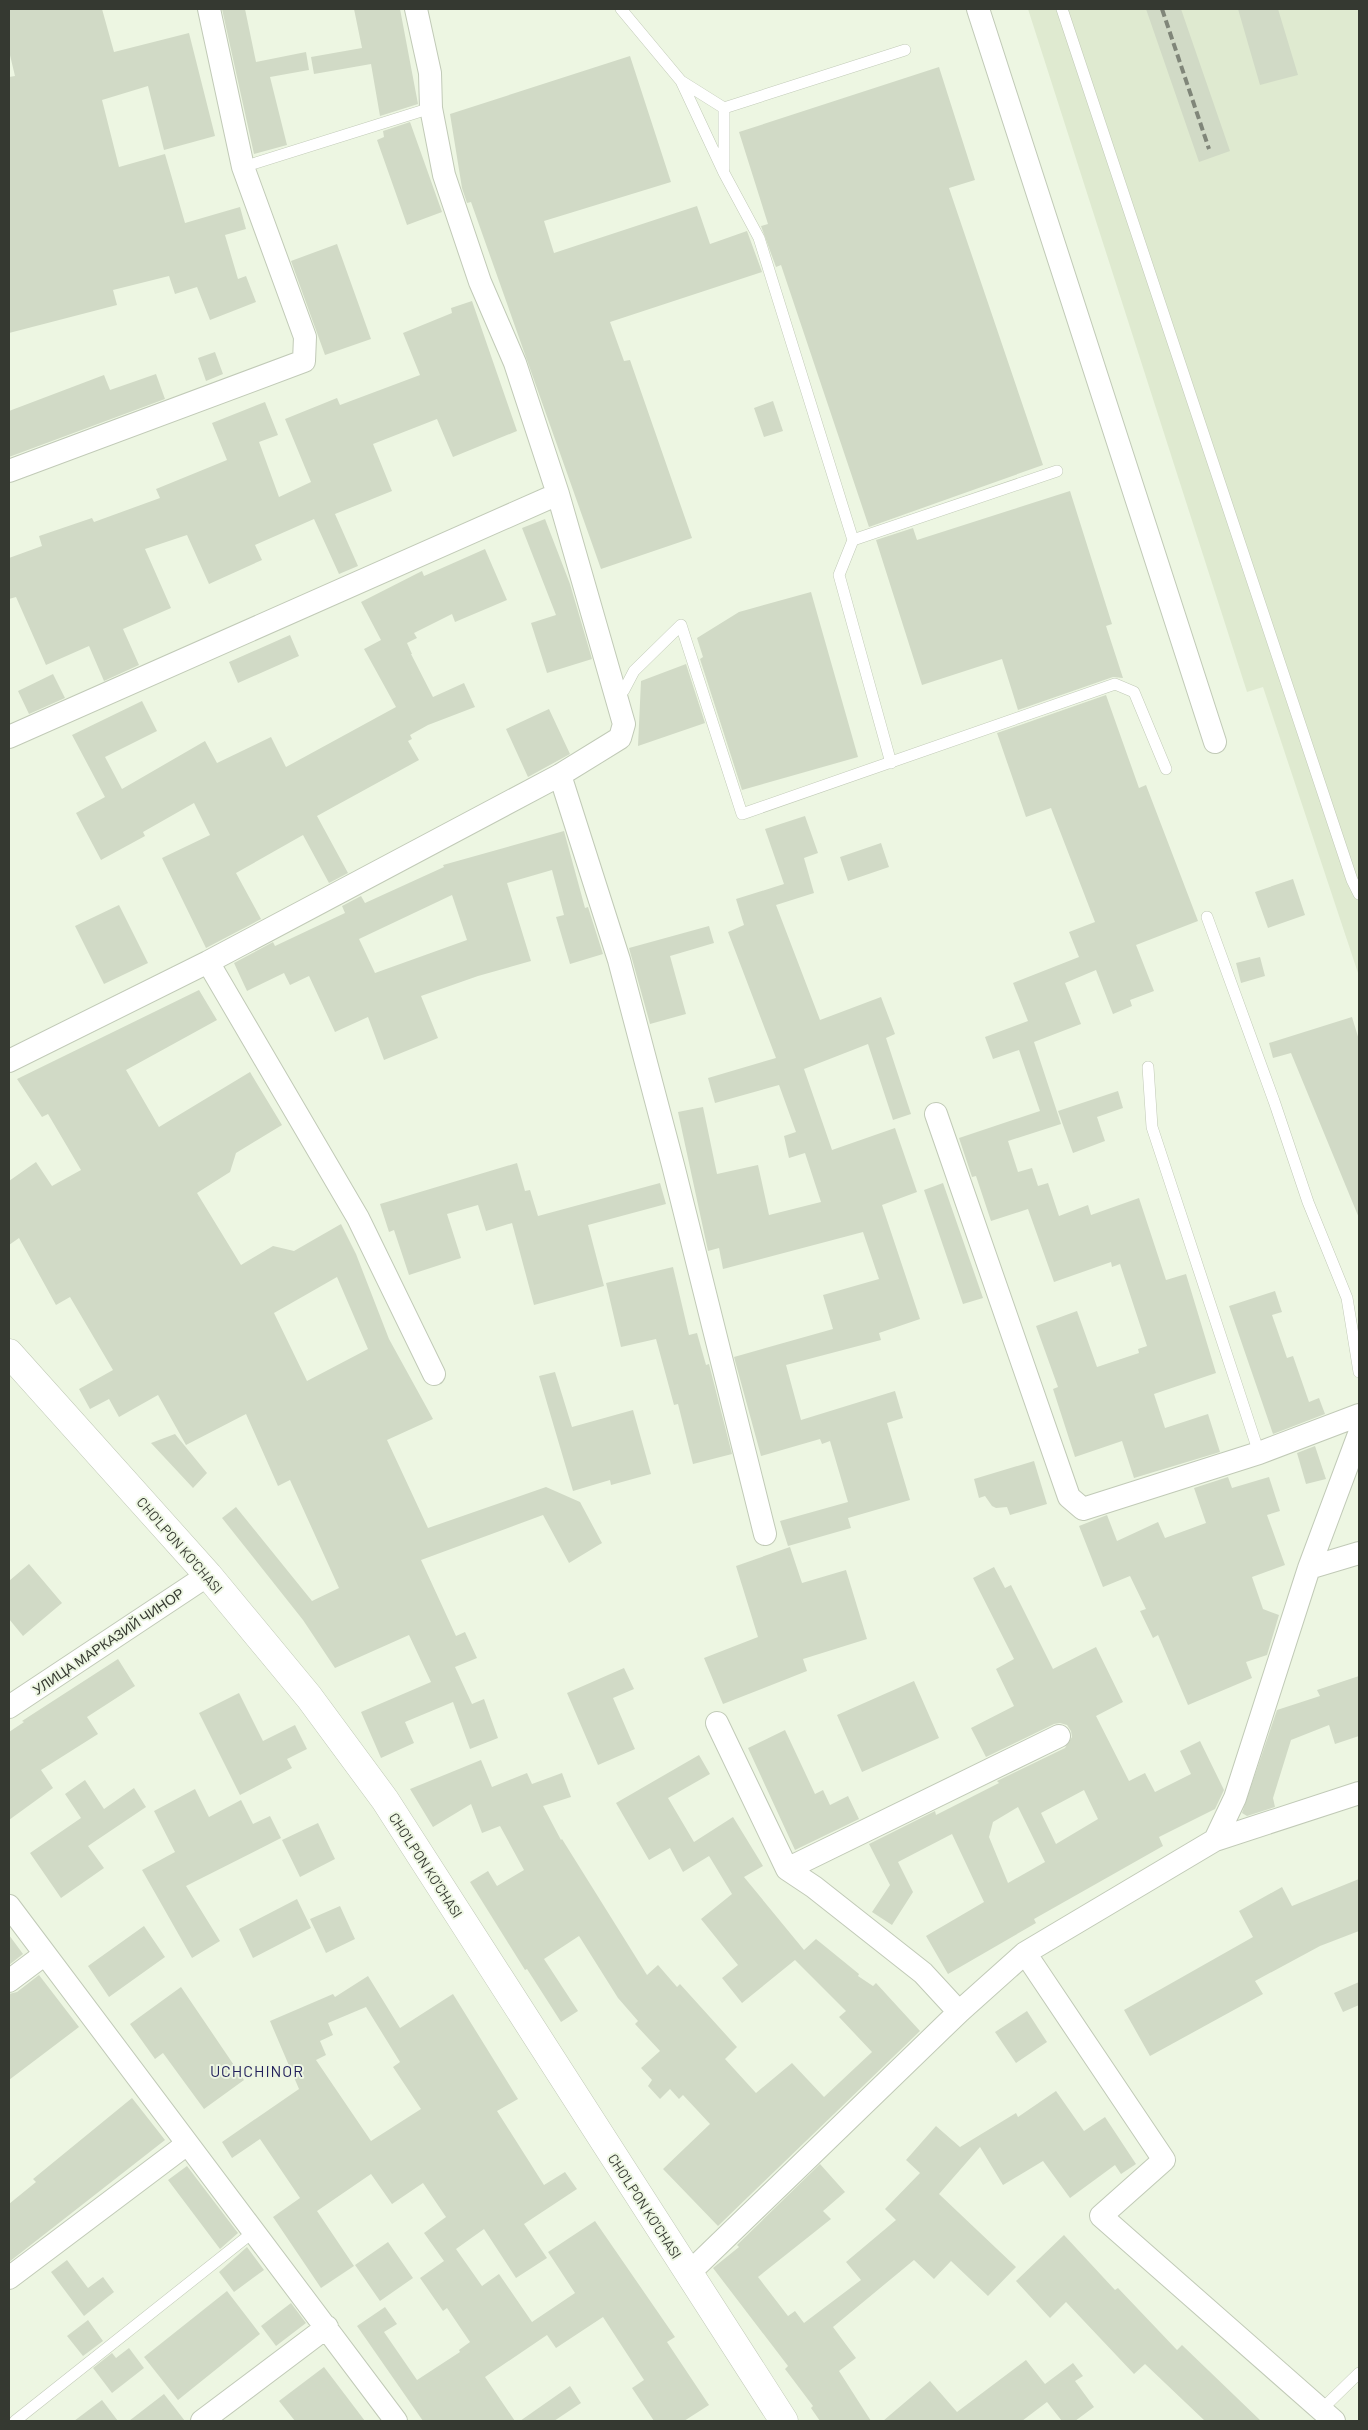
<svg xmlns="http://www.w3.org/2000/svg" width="1368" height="2430" font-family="Barlow,sans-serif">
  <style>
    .built { fill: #dfead0 }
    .building { fill: #d1dac6; fill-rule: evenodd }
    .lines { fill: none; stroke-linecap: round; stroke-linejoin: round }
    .lane-casing { stroke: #c1cab7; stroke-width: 12 }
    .street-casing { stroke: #c1cab7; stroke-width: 24 }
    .secondary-casing { stroke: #c1cab7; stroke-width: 29 }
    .lane { stroke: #fff; stroke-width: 11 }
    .street { stroke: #fff; stroke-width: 22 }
    .secondary { stroke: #fff; stroke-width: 28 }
    .rail { stroke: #808679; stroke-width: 4; stroke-dasharray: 8 4; stroke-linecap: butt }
    .labels { text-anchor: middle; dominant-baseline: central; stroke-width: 4; stroke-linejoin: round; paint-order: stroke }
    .street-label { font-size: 14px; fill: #353931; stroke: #edf6e2 }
    .quarter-label { font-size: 16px; letter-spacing: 1px; fill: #23225c; stroke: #edf6e2 }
  </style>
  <rect width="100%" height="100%" fill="#edf6e2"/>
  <!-- built -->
  <path class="built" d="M1028,9h331v967l-96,-289 -16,5z"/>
  <!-- building -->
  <path class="building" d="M9,9h93l12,43 75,-19 26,103 -51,14 -16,-64 -46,14 17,67 46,-13 20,69 55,-16 6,22 -21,6 13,44 8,-3 10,26 -46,18 -13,-33 -22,7 -6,-18 -56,14 4,15 -108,28v-256l6,-1 -6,-25z
    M222,9h23l11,53 50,-10 3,18 -39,7 17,68 -33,9z
    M354,9h46l18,95 -38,12 -9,-52 -57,10 -3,-17 51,-9z
    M1146,9h35l49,142 -31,11z
    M1238,9h40l20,66 -38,10z
    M630,56l41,126 -127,39 10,32 143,-47 13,38 37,-13 15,41 -152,50 14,39 6,-1 62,178 -91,31 -130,-367 -4,1 -5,-15 -12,-74z
    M939,67l36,113 -26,8 94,277 -174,62 -88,-262 -5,2 -15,-41 7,-2 -29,-92z
    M410,122l32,90 -35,13 -30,-85 7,-3 -1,-6z
    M337,244l34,95 -46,16 -34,-94z
    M472,301l45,130 -64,26 -16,-38 -64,25 19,47 -57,23 23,52 -19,8 -25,-55 -59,26 7,15 -53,24 -22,-49 -42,14 26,59 -48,21 16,36 -35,16 -15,-35 -43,19 -30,-68 -7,2v-41l33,-12 -3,-10 53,-18 2,4 66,-24 -4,-9 71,-29 -15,-37 53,-21 13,33 -19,7 20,55 32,-15 -26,-63 52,-21 3,7 80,-30 -17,-42 49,-20 -1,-5z
    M215,352l8,22 -17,7 -8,-23z
    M156,374l9,25 -156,58v-46l95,-36 6,15z
    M773,401l10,30 -19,6 -10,-29z
    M1070,491l42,133 -6,2 17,52 -10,-1 -95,33 -16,-51 -80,26 -46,-145 37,-12 4,12z
    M545,519l25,65 22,75 -45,14 -16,-50 25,-8 -34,-87z
    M485,549l22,51 -52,22 -3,-8 -38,19 3,5 -10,5 5,11h-1l22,43 31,-14 11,24 -47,18 -18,10 2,4 -4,2 11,19 -102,56 31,57 -19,10 -26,-48 -67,38 25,46 -55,29 -44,-90 48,-23 -16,-32 -51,29 2,4 -44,24 -25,-47 29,-16 -33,-62 70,-34 15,30 -52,26 17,32 83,-48 12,22 54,-26 15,30 110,-60 -32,-58 17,-9 -20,-38 61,-31 2,5z
    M811,592l47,165 -116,33 -42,-131 3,-2 -6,-19 42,-26z
    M290,635l9,21 -61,27 -9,-21z
    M686,664l19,59 -67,23 3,-65z
    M53,674l12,24 -36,16 -11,-23z
    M1106,695l33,93 7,-3 52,136 -62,24 18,46 -24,9 2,6 -19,8 -17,-44 -31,13 16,41 -47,18 27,82 -53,17 10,31 14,-4 6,18 10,-3 11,33 29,-11 3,10 48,-17 27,82 20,-6 30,99 -62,21 11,34 43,-14 12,38 -86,26 -12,-37 -47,16 -22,-68 5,-2 -22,-61 41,-15 20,56 42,-14 -1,-4 9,-3 -27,-82 -8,3 -1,-5 -57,20 -26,-73 -37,12 -15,-45 -4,1 -13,-39 81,-27 -21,-61 -26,9 -8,-22 43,-16 -15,-38 66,-26 -10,-25 26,-10 -44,-114 -25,9 -29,-84z
    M549,709l21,45 -42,23 -22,-48z
    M805,816l13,37 -14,5 10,35 -38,12 44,115 61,-23 14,37 -9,4 25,76 -18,6 -25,-76 -64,25 28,81 63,-22 22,64 -35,13 38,114 -41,14 2,7 -95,25 15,55 94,-29 8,27 -16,5 23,77 -62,18 3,10 -63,18 -8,-25 68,-19 -18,-61 -8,3 -2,-5 -59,17 -27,-99 99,-28 -10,-34 56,-16 -16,-47 -140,37 -4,-21 -11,3 -30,-139 25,-5 14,67 41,-9 11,50 52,-13 -16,-49 -16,5 -5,-22 12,-4 -17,-47 -64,18 -7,-25 68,-20 -48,-126 16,-7 -8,-26 48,-15 -19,-55z
    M564,831l21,77 3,-1 15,47 -33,10 -14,-47 8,-2 -12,-45 -45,13 24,78 -53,15 -57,20 17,42 -54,22 -16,-43 -33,15 -26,-56 -19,9 -6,-12 -37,18 -13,-28 39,-21 2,4 70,-33 -3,-7 19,-10 4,7 79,-36 -1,-2zM452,895l15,45 -92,33 -16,-34z
    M881,843l8,24 -41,14 -8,-24z
    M1293,879l12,36 -37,13 -13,-36z
    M119,905l29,58 -44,21 -29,-58z
    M709,926l5,17 -44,13 16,58 -36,10 -21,-76z
    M1260,957l5,19 -24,7 -5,-20z
    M199,990l18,30 -91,50 33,57 91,-55 32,53 -46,28 -6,19 -33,21 44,72 32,-19 21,5 47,-27 15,30 33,85 44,80 -46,21 41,88 118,-41 34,15 22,41 -33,20 -26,-48 -122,45 35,76 9,-4 12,26 -22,9 17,37 12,-5 14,39 -28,11 -17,-47 -48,20 9,21 -33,15 -20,-46 70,-30 -22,-47 -74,33 -32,-48 -81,-102 14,-11 76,94 27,-13 -49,-108 -12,6 -32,-72 -60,31 -28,-50 -39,22 -10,-18 -19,10 -11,-20 34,-19 -43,-73 -14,8 -37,-67 -10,7v-64l27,-19 16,24 29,-16 -33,-56 -6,3 -25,-38zM337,1277l31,72 -61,32 -33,-68z
    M1352,1017l7,23v178l-68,-165 -18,5 -4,-15z
    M1118,1091l5,17 -26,9 8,24 -32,12 -15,-42z
    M517,1163l8,28 5,-1 8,26 122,-33 6,21 -78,21 16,61 -70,19 -22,-82 -26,8 -8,-26 -31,9 14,44 -52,17 -15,-45 -5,2 -9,-28z
    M943,1183l40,115 -20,6 -39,-114z
    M673,1267l16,68 8,-2 9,32 3,-1 23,90 -39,10 -15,-60 -4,1 -18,-66 -35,8 -15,-64z
    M1275,1291l7,21 -10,3 15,43 6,-2 16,46 10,-4 6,16 -52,20 -44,-128z
    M555,1372l17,55 61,-17 18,64 -40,11 -1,-5 -37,11 -34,-115z
    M175,1434l32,39 -14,15 -42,-45z
    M1315,1446l11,33 -20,5 -9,-31z
    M1034,1461l13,43 -37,11 -3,-8 -11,1 -4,-2 -7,-10 -6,2 -5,-19z
    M1228,1477l4,11 37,-11 11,34 -13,4 18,50 -33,12 11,32 16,6 -12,40 -21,7 6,16 -64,27 -30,-70 -5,3 -13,-27 6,-2 -16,-33 -27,11 -24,-61 28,-11 10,26 41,-19 7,16 41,-15 -12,-35z
    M790,1547l12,36 44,-13 21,69 -64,20 4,12 -84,33 -19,-46 54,-21 -22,-71z
    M29,1564l33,39 -39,33 -14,-17v-38z
    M994,1567l11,21 6,-3 42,84 43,-22 27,55 -27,14 33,65 16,-8 10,19 36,-18 -11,-23 20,-10 24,49 -9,19 -56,28 4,9 -129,73 2,4 -88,51 -22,-38 58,-34 -32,-68 -54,28 15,30 -21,33 -20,-13 18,-27 -21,-41 66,-33 1,4 63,-32 -2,-2 68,-33 7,-11 -1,-6 -4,-6 -7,-2 -6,1 -68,33 -15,-29 43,-22 -18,-37 18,-10 -41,-81zM1084,1790l14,29 -42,25 -15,-31zM1018,1807l27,55 -37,21 -19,-46 4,-15z
    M118,1659l17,27 -48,31 11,17 -57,36 12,18 -44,32v-88l15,-10 -2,-1z
    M624,1668l10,21 -21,9 22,51 -37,16 -31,-72z
    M1359,1676v60l-24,8 -6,-19 -38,15 -18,58 2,9 -28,9 -5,-3 35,-103 43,-14 -3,-6z
    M914,1681l25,57 -77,34 -25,-57z
    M239,1693l24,48 32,-16 12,24 -20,10 5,9 -52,27 -41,-82z
    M785,1730l30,64 8,-4 7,15 18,-9 11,23 -64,31 -47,-102z
    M699,1755l11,19 -42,24 26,44 39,-25 30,49 -19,11 60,73 12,-11 43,35 -1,2 15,10 3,-3 44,48 -202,195 -55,-57 47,-45 -27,-29 -4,4 -9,-10 -10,10 -12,-13 4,-6 -11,-12 19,-17 -25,-27 3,-3 -20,-23 -39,-62 -35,23 34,52 -17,11 -34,-53 -2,1 -55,-88 18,-11 9,15 27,-16 -24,-44 -18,7 -11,-29 -38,23 -23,-38 71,-29 11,27 35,-14 5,11 30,-11 9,24 -28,9 18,34 1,-1 85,136 11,-10 19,22 3,-3 57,63 -12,12 31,34 36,-30 32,34 48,-45 -33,-35 7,-6 -51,-51 -53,43 -20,-25 16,-13 -37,-46 31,-25 -23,-38 -26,16 -13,-24 -21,12 -33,-57z
    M85,1780l19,29 30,-21 12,19 -58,39 16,22 -43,30 -31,-45 51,-35 -16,-24z
    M195,1789l14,28 32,-17 12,24 17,-8 11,22 -95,48 34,55 -28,17 -50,-88 33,-18 -21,-41z
    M318,1823l17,36 -35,18 -18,-37z
    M1359,1879v52l-39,15 -65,35 8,13 -113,62 -26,-46 129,-73 -14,-26 43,-24 10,19z
    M297,1899l14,29 -58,30 -14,-29z
    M340,1906l15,33 -29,14 -16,-34z
    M144,1926l21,31 -56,40 -21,-31z
    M9,1935l14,19 -14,11z
    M39,1975l40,52 -70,53v-86l8,-2z
    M368,1976l32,52 53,-34 65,105 -21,12 47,74 21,-13 12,17 -53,35 23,34 -31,20 -32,-49 -28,20 26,37 17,-12 33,48 43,-29 -27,-41 47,-31 80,116 -8,5 42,63 -25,16h-30l-22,-33 12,-8 -41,-63 -47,31 -9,-13 -62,42 30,44h-92l-66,-95 28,-19 12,17 -13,8 33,48 43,-28 -1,-2 11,-8 -23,-34 -4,3 -23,-33 24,-17 -20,-28 22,-16 -23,-34 -31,21 -21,-30 -54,37 37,55 -33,22 -48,-71 27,-19 -40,-59 -28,19 -10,-16 77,-53 -29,-68 63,-27 2,3zM366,2007l34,55 -7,5 28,42 -50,32 -55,-81 10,-5 -6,-14 13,-6 -5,-12z
    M1359,1982v23l-16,7 -9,-19z
    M181,1987l63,93 -40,29 -41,-56 -8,6 -25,-35z
    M1027,2011l20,31 -31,21 -21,-31z
    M1056,2091l28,40 21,-14 31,47 -15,10 -6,-9 -45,33 -27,-37 -40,24 -23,-38 -41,47 77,73 -28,29 -37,-35 -17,18 -20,-19 -81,67 23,31 -17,13 32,50h-51l-9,-13 2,-2 -28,-37 3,-3 -75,-98 26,-21 -2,-2 83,-81 25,28 -22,19 8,8 -73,58 30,39 7,-5 9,12 57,-43 -15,-18 50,-42 -11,-11 35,-36 -14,-13 30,-34 24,21 56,-34 2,4z
    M132,2098l33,42 -156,122v-58l27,-22 -3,-3z
    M187,2166l51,67 -18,16 -52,-69z
    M1064,2235l51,55 3,-2 59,62 5,-5 79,76h-56l-60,-57 -11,10 -68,-72 -16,16 -34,-37z
    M388,2242l25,36 -33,23 -25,-36z
    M247,2247l17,23 -30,22 -15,-20z
    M67,2260l21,28 15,-11 11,15 -30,24 -33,-44z
    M227,2291l33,43 -82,66 -34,-43z
    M291,2303l15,20 -30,23 -15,-20z
    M88,2320l15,21 -20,15 -16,-20z
    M129,2348l15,20 -32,25 -19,-25 19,-15 4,5z
    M1026,2360l19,24 28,-21 10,13 -8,5 19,26 -19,14h-13l-15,-19 -25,19h-139l47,-40 27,31z
    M324,2367l41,54h-70l-16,-20z
    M570,2386l11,17 -27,18h-34z
    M164,2394l21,27h-56z
    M102,2400l16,21h-44z"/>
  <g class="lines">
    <defs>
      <path id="lane" d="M621,9l60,72 43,92 35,65 94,302
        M1062,9l290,871 7,14
        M681,81l43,27
        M243,167l188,-59
        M724,169v-61l181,-58
        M617,697l7,-7 10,-19 47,-46 61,189 373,-130 19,8 32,77
        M891,763l-52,-188 14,-35 204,-69
        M1207,917l67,184 34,101 39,96 12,74
        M1148,1067l4,60 107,326
        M1321,2410l38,-37
        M15,2421l237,-188"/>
      <path id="street" d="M978,9l237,733
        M9,471l295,-110 1,-24 -62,-170 -34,-158
        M9,737l549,-243
        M560,775l59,185 54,205 92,369
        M208,962l150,256 76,156
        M9,1061l199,-99 352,-187 60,-37 4,-14 -66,-230 -43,-131 -35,-81 -36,-107 -13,-67 -1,-35 -14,-64
        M936,1114l133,383 14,12 176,-56 100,-38
        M1309,1568l50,-15
        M9,1707l199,-132
        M717,1723l70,146 27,18 109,86 36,39
        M1215,1840l144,-47
        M787,1869l272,-133
        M9,1906l387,515
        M1025,1953l139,207 -63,56 233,205
        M9,1981l36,-27
        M688,2274l271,-262 66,-59 190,-113 20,-42 74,-230 50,-134
        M9,2278l178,-134
        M202,2421l125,-94"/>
      <path id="secondary" d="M9,1353l199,222 101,122 76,103 399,621"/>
    </defs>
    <!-- lane casing -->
    <use href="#lane" class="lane-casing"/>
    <!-- street casing -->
    <use href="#street" class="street-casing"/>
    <!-- secondary casing -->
    <use href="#secondary" class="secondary-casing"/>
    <!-- lane -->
    <use href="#lane" class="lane"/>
    <!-- street -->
    <use href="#street" class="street"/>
    <!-- secondary -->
    <use href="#secondary" class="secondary"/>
    <!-- rail -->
    <path class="rail" d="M1162,9l47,140"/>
  </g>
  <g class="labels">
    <!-- street labels -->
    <g class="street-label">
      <text transform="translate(180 1545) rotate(49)">CHO'LPON KO'CHASI</text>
      <text transform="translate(108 1641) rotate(-34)">УЛИЦА МАРКАЗИЙ ЧИНОР</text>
      <text transform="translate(426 1865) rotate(57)">CHO'LPON KO'CHASI</text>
      <text transform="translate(645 2206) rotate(57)">CHO'LPON KO'CHASI</text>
    </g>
    <!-- quarter labels -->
    <g class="quarter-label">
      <text x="257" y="2070">UCHCHINOR</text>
    </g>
  </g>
  <!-- border -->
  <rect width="1368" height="2430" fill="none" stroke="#353931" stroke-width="20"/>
</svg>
